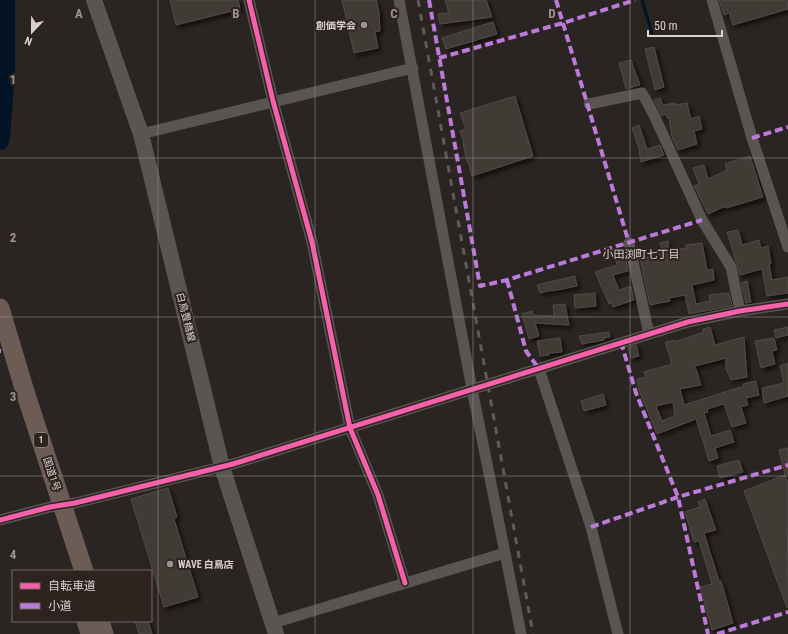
<svg xmlns="http://www.w3.org/2000/svg" width="788" height="634" font-family="'Roboto Condensed','Noto Sans JP',sans-serif">
  <style>
    .lines { fill: none; stroke-linecap: round; stroke-linejoin: round }
    .stream { stroke: #041427; stroke-width: 3 }
    .river { stroke: #041427; stroke-width: 18 }
    .building { fill: #413a34; stroke: #504b49; fill-rule: evenodd; filter: url(#shadow) }
    .minor { stroke: #595552; stroke-width: 11 }
    .secondary { stroke: #595552; stroke-width: 16 }
    .trunk { stroke: #6c5c55; stroke-width: 19 }
    .rail { stroke: #605b59; stroke-width: 3; stroke-dasharray: 7 7; stroke-linecap: butt }
    .quiet { stroke: #bd7bd9; stroke-width: 4; stroke-dasharray: 8 4; stroke-linecap: butt }
    .cycleway-casing { stroke: #2e231e; stroke-width: 8 }
    .cycleway { stroke: #f560ab; stroke-width: 5 }
    .grid { fill: none; stroke: #9b9492; stroke-width: 1; stroke-opacity: 0.55 }
    .poi-dot { fill: #9b9492; stroke: #2e231e; stroke-width: 1.5 }
    .labels { text-anchor: middle; dominant-baseline: central; stroke-width: 4; stroke-linejoin: round; paint-order: stroke }
    .shield { fill: #2e231e; stroke: #a59d99; stroke-width: 1 }
    .shield-label { font-size: 9px; font-weight: bold; fill: #d8d1ce }
    .poi-label { font-size: 10px; font-weight: bold; fill: #d8d1ce; stroke: #2e231e; text-anchor: end }
    .street-label { font-size: 10px; fill: #d8d1ce; stroke: #2e231e }
    .neighbourhood-label { font-size: 11px; fill: #d8d1ce; stroke: #2e231e }
    .grid-label { font-size: 13px; text-anchor: middle; font-weight: bold; fill: #9b9492; stroke: #2e231e; stroke-width: 4; stroke-linejoin: round; paint-order: stroke }
  </style>
  <defs>
    <filter id="shadow"><feDropShadow dx="3" dy="3" stdDeviation="2" flood-color="#0009"/></filter>
  </defs>
  <rect width="100%" height="100%" fill="#2a2422"/>
  <g class="lines">
    <!-- stream -->
    <path class="stream" d="M642,0l10,33"/>
    <!-- river -->
    <path class="river" d="M0,141l1,-5 5,-63v-73"/>
  </g>
  <!-- building -->
  <path class="building" d="M170,0h68l2,9 -64,16z
    M342,0h34l3,12 1,19 -5,1 3,16 -24,5z
    M445,0h41l6,17 -52,7 -2,-10 11,-1z
    M719,0h68l1,9 -55,16 -4,-12 -5,2z
    M493,22l4,12 -51,15 -4,-11z
    M654,47l10,40 -9,3 -10,-41z
    M631,60l9,25 -14,4 -7,-26z
    M515,96l18,60 -61,20 -4,-14h-1l-4,-19 1,-1 -4,-11 6,-2 -6,-16z
    M660,98l3,7 12,-2v2l12,-2 4,16 8,-3 3,13 -8,2 3,13 -19,6 -6,-13 -3,-19h-2l-1,-4 -4,2 -8,-16z
    M639,125l8,24 13,-4 4,10 -23,7 -2,-10h1l-8,-24z
    M750,156l13,41 -37,11v-2l-18,8 -14,-28 5,-2 -6,-16 11,-3 4,14 19,-9 -2,-6z
    M738,230l4,15 17,-5 2,8 7,-2 3,18h-2l3,16 16,-3v16l-21,3 -5,-27 -22,6 -13,-43z
    M668,241l1,10 17,-3v-3l16,-2 5,27 6,-1 1,11 -22,5 4,19 14,-3 -1,-6 20,-2 3,13 -43,8 -4,-19 -16,3 1,3 -20,4 -11,-51 23,-3 -2,-8z
    M621,249l2,7h2l3,15 -15,4 6,15 12,-4 3,14 -21,7 -2,-4 -2,1 -14,-32 22,-7 -4,-13z
    M575,276l2,10 -25,5v-1l-12,3 -3,-8z
    M747,281l4,21 -5,1 -5,-20z
    M595,293l1,13 -21,2 -1,-13z
    M565,304l4,21 -34,-2 4,13 -10,3 -7,-25 10,-3 1,4 21,1 -1,-11z
    M710,327l5,18 29,-8 3,40 -16,3 -5,-11v-11l-31,8 6,19 -21,4 4,16 60,-19 -1,-2 13,-3 3,14 -13,3 2,7 -7,2 5,16 -14,4 -8,-23 -17,5 1,3 -4,1 7,23 19,-6 4,12 -19,6 3,10 -9,3 -13,-42 -39,15 -18,-44 -2,-11 9,-2 -2,-5 28,-8 -7,-22 10,-2v2l26,-9 2,-1v-3zM673,402l2,14 -13,5 -6,-15z
    M788,327v8l-12,3 -2,-8z
    M609,332l1,5 -6,1v2l-22,4 -3,-8z
    M560,338l2,14 -13,1v2l-9,1 -3,-15z
    M774,338l3,12 -5,1 3,13 -14,4 -6,-27z
    M636,345l3,11 -8,2 -3,-10z
    M788,363v33l-24,7 -2,-15 22,-5 -4,-17z
    M603,394l3,11 -22,6 -3,-10z
    M788,448v26l-3,1 -6,-25z
    M739,460l4,12 -23,6 -3,-12z
    M785,475l3,7 -1,126 -43,-117z
    M168,488l9,29 -3,2 24,78 -34,10 -33,-108z
    M705,499l11,31 -12,3 15,48h2l12,42 -21,7 -12,-43 12,-3 -13,-43 -5,1 -9,-30 15,-5 -2,-5z
    M135,621h13l4,13h-13z"/>
  <g class="lines">
    <!-- minor -->
    <path class="minor" d="M249,0l24,101 39,141 38,186 28,67 27,88
      M399,0l73,389 33,164
      M712,0l40,138 36,109
      M589,104l53,-11 11,20 49,107 29,47 9,44
      M141,134l272,-66
      M629,243l20,91
      M539,369l52,158 27,107
      M0,520l50,-13 25,-4 158,-39 455,-142 52,-11 48,-7
      M273,623l232,-70 16,81"/>
    <!-- secondary -->
    <path class="secondary" d="M94,0l47,134 81,333 54,167"/>
    <!-- trunk -->
    <path class="trunk" d="M0,308l26,87 58,176
      M86,621l4,13
      M100,621l4,13"/>
    <!-- rail -->
    <path class="rail" d="M418,0l115,634"/>
    <!-- quiet -->
    <path class="quiet" d="M429,0l51,286 27,-6 195,-60
      M556,0l73,243
      M439,58l124,-35 72,-23
      M752,138l36,-11
      M507,280l19,71 13,18
      M621,342l15,51 42,104 30,137
      M0,351h1
      M591,527l87,-30 110,-32
      M717,634l71,-22"/>
    <defs>
      <path id="cycleway" d="M249,0l24,101 39,141 38,186 28,67 27,88
        M0,520l50,-13 25,-4 158,-39 455,-142 52,-11 48,-7"/>
    </defs>
    <!-- cycleway casing -->
    <use href="#cycleway" class="cycleway-casing"/>
    <!-- cycleway -->
    <use href="#cycleway" class="cycleway"/>
  </g>
  <!-- grid -->
  <path class="grid" d="M158,0v634M315,0v634M473,0v634M630,0v634M0,158h788M0,317h788M0,476h788"/>
  <!-- markers -->
  <g class="poi-dot">
    <circle cx="364" cy="25" r="4"/>
    <circle cx="170" cy="564" r="4"/>
  </g>
  <g class="labels">
    <!-- shield labels -->
    <rect class="shield" x="34" y="433" width="14" height="14" rx="3"/>
    <g class="shield-label">
      <text x="41" y="440">1</text>
    </g>
    <!-- poi labels -->
    <g class="poi-label">
      <text x="356" y="25">創価学会</text>
      <text x="178" y="564" text-anchor="start">WAVE 白鳥店</text>
    </g>
    <!-- street labels -->
    <g class="street-label">
      <text transform="translate(186 317) rotate(76)">白鳥豊橋線</text>
      <text transform="translate(52 474) rotate(72)">国道1号</text>
    </g>
    <!-- neighbourhood labels -->
    <g class="neighbourhood-label">
      <text x="641" y="254">小田渕町七丁目</text>
    </g>
  </g>
  <g class="grid-label">
    <text x="79" y="18">A</text>
    <text x="236" y="18">B</text>
    <text x="394" y="18">C</text>
    <text x="552" y="18">D</text>
    <text x="13" y="84">1</text>
    <text x="13" y="242">2</text>
    <text x="13" y="401">3</text>
    <text x="13" y="559">4</text>
  </g>
  <!-- legend -->
  <rect x="12" y="570" width="140" height="52" fill="#2e231e" stroke="#726964"/>
  <rect x="20" y="583" width="20" height="6" fill="#f560ab" stroke="#726964"/>
  <text x="48" y="590" font-size="12" fill="#d8d1ce">自転車道</text>
  <rect x="20" y="603" width="20" height="6" fill="#bd7bd9" stroke="#726964"/>
  <text x="48" y="610" font-size="12" fill="#d8d1ce">小道</text>
  <!-- north arrow -->
  <g transform="translate(32 32) rotate(202)" stroke="#2e231e" stroke-width="3" paint-order="stroke">
  <path d="M0-3L7 15L0 10L-7 15Z" fill="#d8d1ce"/>
  <text y="-6" font-size="11" font-weight="bold" text-anchor="middle" fill="#d8d1ce">N</text>
  </g>
  <!-- scale -->
  <path d="M648 30v6h74v-6" fill="none" stroke="#d8d1ce" stroke-width="2"/>
  <text x="654" y="30" font-size="12" fill="#d8d1ce" stroke="#2e231e" stroke-width="3" paint-order="stroke">50 m</text>
</svg>
